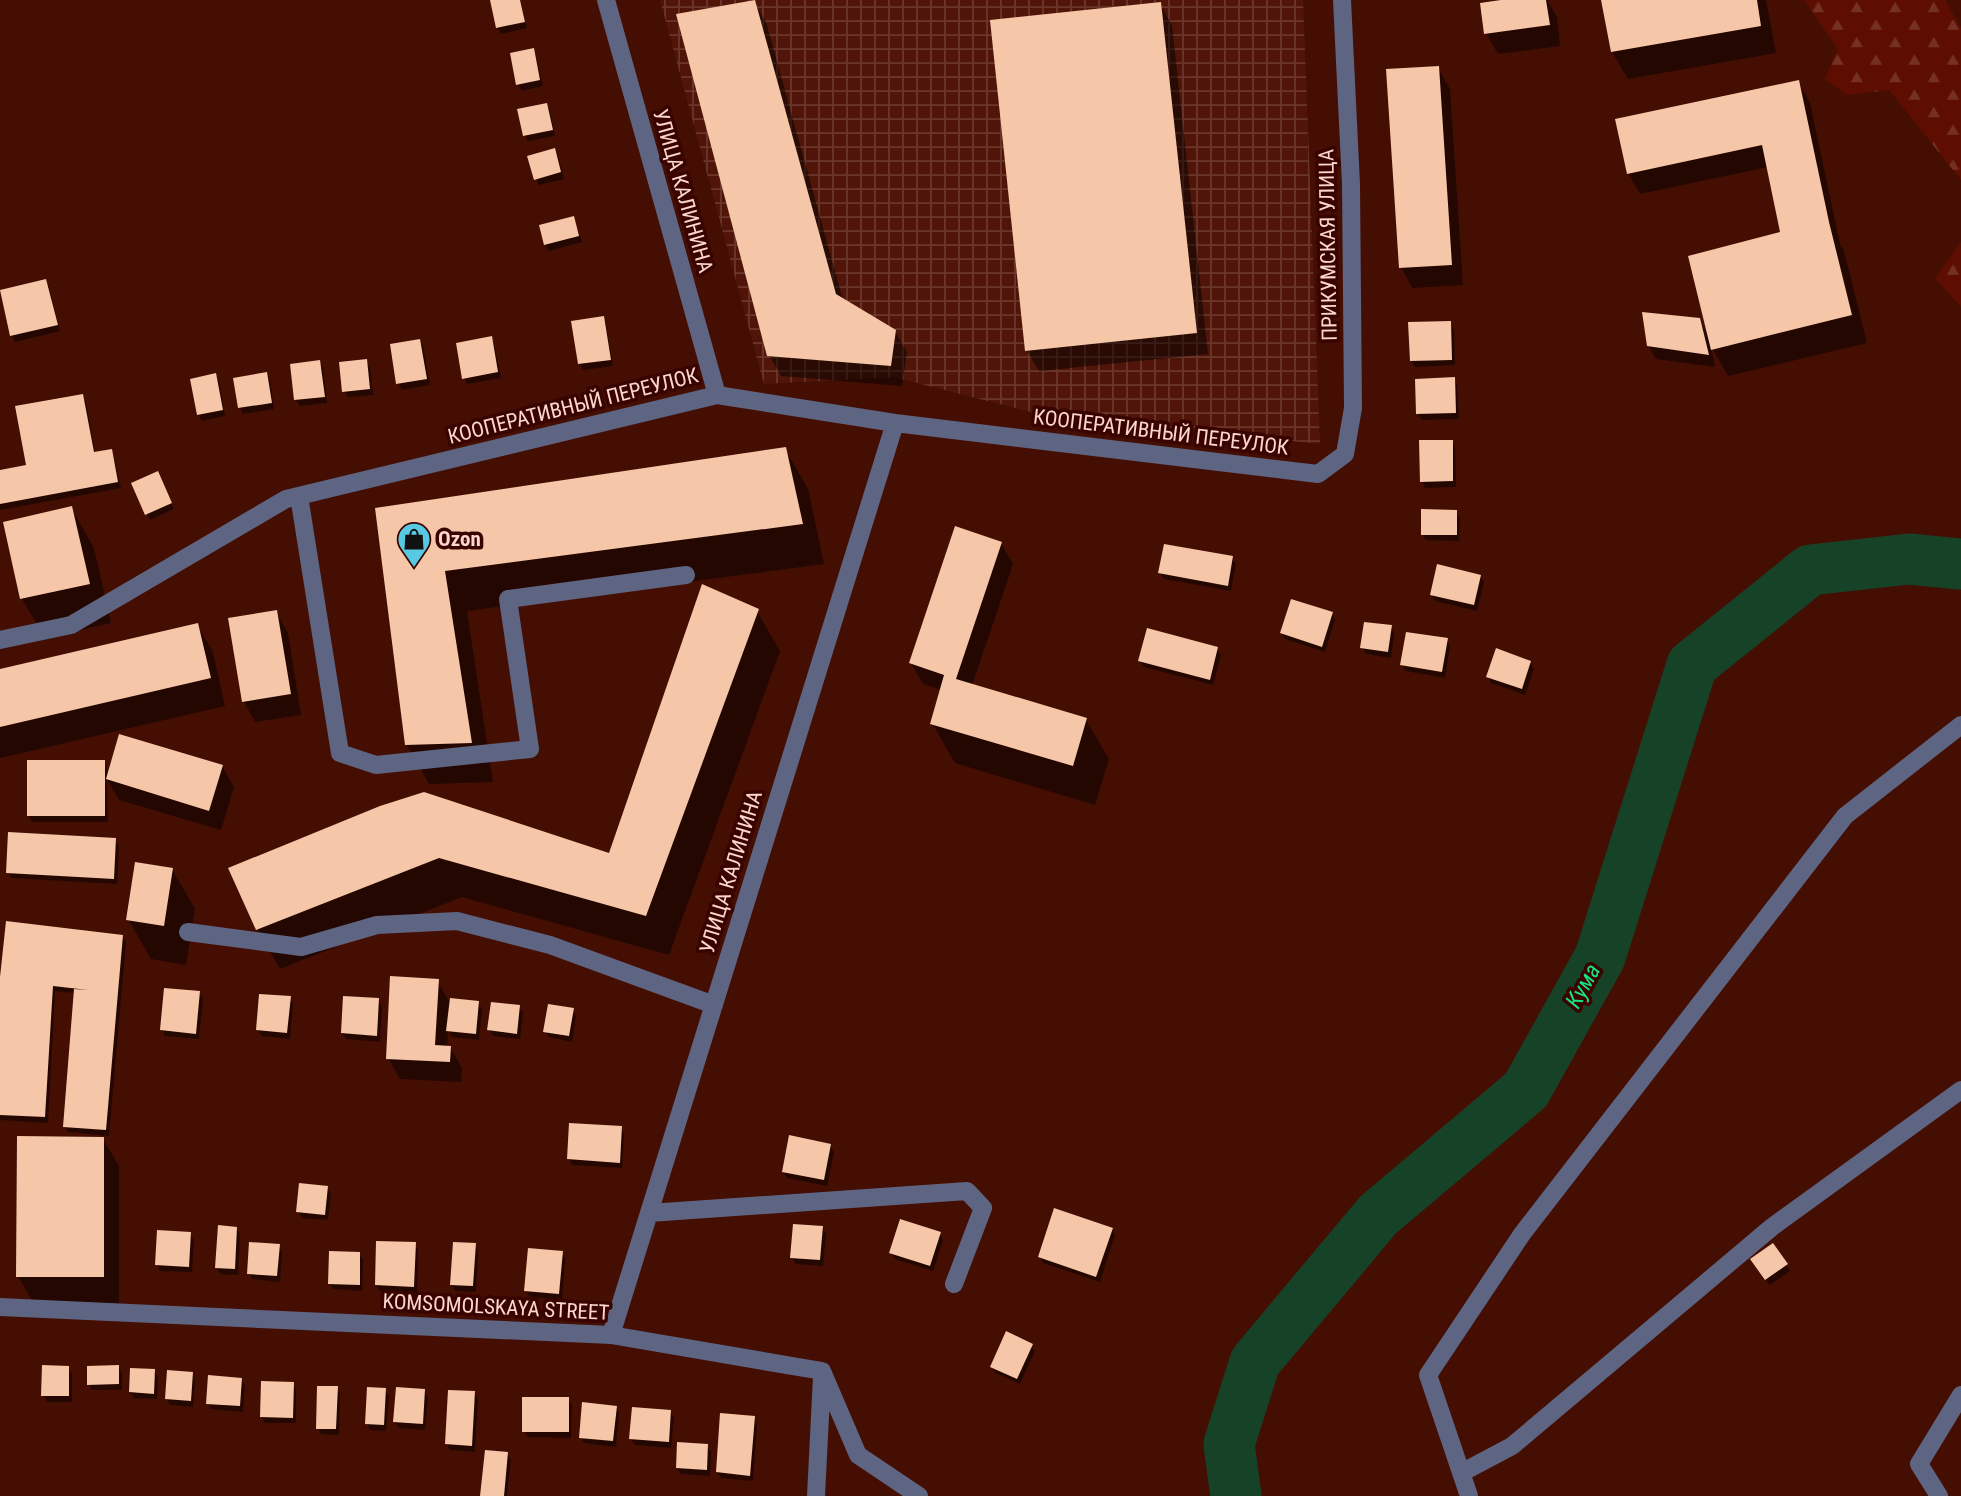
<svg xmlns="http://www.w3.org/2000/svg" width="1961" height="1496" font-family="'Roboto Condensed',sans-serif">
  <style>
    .industrial { fill: url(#industrial-grid) }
    .forest { fill: url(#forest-firs) }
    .shadow { fill: #0007 }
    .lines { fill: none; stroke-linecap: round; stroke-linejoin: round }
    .river { stroke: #164328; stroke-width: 51 }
    .building { fill: #f5c6a7 }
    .minor { stroke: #5e6583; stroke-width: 18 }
    .labels { text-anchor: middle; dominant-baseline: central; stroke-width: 7; stroke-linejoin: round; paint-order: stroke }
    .street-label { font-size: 21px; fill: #fbd7cd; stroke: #390300 }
    .poi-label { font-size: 21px; font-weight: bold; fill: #fbd7cd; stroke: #390300; text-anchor: start }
    .water-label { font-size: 23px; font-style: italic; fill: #15e483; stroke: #390300 }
  </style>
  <defs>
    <pattern id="industrial-grid" width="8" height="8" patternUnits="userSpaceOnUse" patternTransform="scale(1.75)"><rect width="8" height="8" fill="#501508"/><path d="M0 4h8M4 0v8" fill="none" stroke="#6a362b"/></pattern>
    <pattern id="forest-firs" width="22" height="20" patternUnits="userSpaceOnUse" patternTransform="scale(1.75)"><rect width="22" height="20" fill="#5d0e00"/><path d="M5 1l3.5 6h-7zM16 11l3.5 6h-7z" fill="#753024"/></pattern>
  </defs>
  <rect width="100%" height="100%" fill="#440e03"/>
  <!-- industrial -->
  <path class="industrial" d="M660,0h643l17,444 -278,-29 -148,-38 -130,7z"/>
  <!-- forest -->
  <path class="forest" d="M1804,0h141l16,28v152l-72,-90 -42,5 -22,-16 13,-30z
    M1961,242v65l-26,-29z"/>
  <!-- shadow -->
  <path class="shadow" d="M498,0h22l7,28 -26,6 -4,-7z
    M1514,0h33l10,17 3,29 -62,8 -12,-21z
    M1603,0h163l10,53 -148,26 -16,-27z
    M754,2l12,20 77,278 52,31 12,21 -5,34 -121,-10 -12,-21z
    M1160,4l12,21 36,329 -169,17 -12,-20z
    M533,50l3,6 7,30 -21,5 -4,-6 -6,-31z
    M1438,68l12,21 13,196 -51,3 -11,-21z
    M1798,82l12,21 30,141 4,7 23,92 -139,33 -17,-30 4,21 -59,-8 -8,-14 51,-25 9,16 74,-103 -14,-66 -128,27 -12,-21z
    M546,105l4,6 5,25 -27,5 -3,-6z
    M554,150l4,6 6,23 -25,6 -3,-6z
    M573,218l9,24 -33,9 -4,-6z
    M45,281l4,6 11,44 -45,11 -3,-6 -11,-44z
    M603,318l3,6 7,42 -30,4 -3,-6z
    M1450,323l4,6 1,36 -40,2 -4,-7z
    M491,338l3,6 7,34 -34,6 -3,-6z
    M420,341l3,6 7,38 -28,5 -4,-7z
    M366,361l4,6 3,28 -25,2 -4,-6z
    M319,362l4,6 4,35 -27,3 -4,-6z
    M266,374l4,6 4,29 -31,5 -3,-7z
    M215,375l4,6 6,35 -23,5 -3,-6 -7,-35z
    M1454,379l3,6 2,34 -37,1 -4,-6z
    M82,396l4,6 9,51 16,-3 3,7 7,31 -121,22v-38l28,-5z
    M1452,441l3,6 1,40 -31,1 -3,-7z
    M785,449l23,40 16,75 -357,47 26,171 -64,2 -23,-40 -29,-235z
    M161,479l13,30 -24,11 -3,-6z
    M71,508l23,40 17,75 -66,15 -23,-39 -17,-76z
    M1456,511l4,7 -1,23 -33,-1 -4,-6z
    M1001,543l12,21 -41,122 114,34 23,39 -14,46 -140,-42 -23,-40 10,-33 -19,-6 -12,-21z
    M1232,558l4,6 -5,27 -67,-12 -4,-6z
    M1480,576l4,6 -7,29 -42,-10 -3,-6z
    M757,611l23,40 -111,304 -207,-58 -182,72 -23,-40 124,-122 229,49z
    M276,612l12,21 13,82 -46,7 -11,-20 -14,-82z
    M1332,614l3,6 -10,32 -40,-13 -3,-6z
    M197,625l16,27 12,54 -225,52v-87z
    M1391,627l3,6 -3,25 -25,-4 -4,-6z
    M1447,640l3,6 -5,32 -39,-7 -4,-6z
    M1217,649l4,6 -8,30 -69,-18 -4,-6z
    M1530,662l4,7 -9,26 -34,-12 -3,-7z
    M104,761l3,7v8l115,-10 12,21 -13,43 -102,-30 -12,-21 1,43h-76l-3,-6z
    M115,840l4,6 -2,38 -105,-6 -4,-6z
    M172,869l23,40 -9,56 -35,-6 -23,-40z
    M122,936l4,6 -17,194 -41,-4 -4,-6 11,-133 -20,-2 -7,132 -48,-3v-115z
    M437,981l14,23 27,-1 4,6 -3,31 -27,-3 -4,-7 -1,17h3l12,21 -1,14 -61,-3 -12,-21z
    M199,992l4,7 -4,40 -34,-3 -3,-6z
    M289,998l4,6 -3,35 -28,-3 -4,-6z
    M378,1000l4,6 -2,36 -34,-3 -4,-6z
    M519,1007l4,6 -3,26 -27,-3 -4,-7z
    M572,1010l4,6 -4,26 -23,-5 -4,-6z
    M621,1128l3,6 -2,34 -50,-3 -3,-7z
    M103,1139l16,27v138h-85l-16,-28z
    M830,1145l4,7 -7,34 -40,-8 -4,-6z
    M327,1188l4,6 -3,26 -26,-2 -4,-7z
    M236,1228l4,6 -2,41 -18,-1 -3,-6z
    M822,1228l4,6 -3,32 -27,-2 -4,-6z
    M1112,1229l3,6 -15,47 -57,-19 -3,-6z
    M190,1234l4,6 -2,32 -32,-1 -3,-7z
    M940,1234l3,6 -10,31 -38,-12 -4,-7z
    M415,1244l3,6 -1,43 -37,-2 -4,-6z
    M475,1245l3,6 -2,41 -21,-1 -4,-7z
    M279,1246l3,6 -2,30 -28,-3 -3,-6z
    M562,1252l3,7 -3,41 -32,-3 -4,-6z
    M359,1254l4,6 -1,31 -29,-2 -4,-6z
    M1787,1265l3,6 -20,14 -14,-19z
    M1031,1345l4,6 -15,33 -24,-11 -4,-6z
    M118,1367l4,6v17h-30l-3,-6z
    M68,1368l4,6v28h-25l-4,-7z
    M154,1371l4,6 -1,22 -23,-1 -4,-6z
    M192,1373l3,7 -2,27 -23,-2 -3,-6z
    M241,1379l4,7 -2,26 -32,-3 -3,-6z
    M293,1384l3,6v33h-31l-3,-6z
    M337,1388l3,6 -1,41 -18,-1 -3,-6z
    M385,1390l4,6 -3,35 -16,-1 -3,-7z
    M424,1391l4,6 -3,33 -26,-2 -4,-6z
    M474,1393l4,6 -3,53 -25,-2 -3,-6z
    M568,1399l4,6 -1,33 -43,-1 -4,-6z
    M616,1407l3,6 -3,34 -32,-4 -3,-6z
    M670,1411l4,7 -3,30 -36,-3 -4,-6z
    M754,1418l3,6 -4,57 -32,-3 -4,-6z
    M707,1446l4,6 -1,24 -29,-2 -4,-6z
    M507,1454l4,6 -4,36h-25z"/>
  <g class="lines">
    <!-- river -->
    <path class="river" d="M1236,1496l-7,-52 26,-82 123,-147 148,-125 74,-133 92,-292 118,-95 99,-11 52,5"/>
  </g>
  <!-- building -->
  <path class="building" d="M490,0h30l5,22 -29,6z
    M755,0l81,294 60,36 -5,36 -124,-10 -91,-342z
    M1501,0h45l4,25 -66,9 -4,-31z
    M1601,0h156l4,26 -150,26z
    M1161,2l36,331 -172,18 -35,-331z
    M534,48l6,32 -24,5 -6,-32z
    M1439,66l13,199 -53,3 -13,-199z
    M1799,80l30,142 23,93 -141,35 -23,-94 92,-24 -18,-87 -135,29 -12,-55z
    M547,103l6,27 -30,6 -6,-27z
    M555,148l6,24 -27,8 -7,-24z
    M574,216l5,20 -35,9 -5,-20z
    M46,279l12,46 -48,11 -10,-46z
    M1642,312l58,6 9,37 -62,-9z
    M604,316l7,44 -33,4 -7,-43z
    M1451,321l1,39 -42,1 -2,-39z
    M492,336l6,36 -36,7 -6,-36z
    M420,339l7,40 -31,5 -6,-40z
    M367,359l3,30 -28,3 -3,-30z
    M320,360l5,37 -31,3 -4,-36z
    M267,372l5,31 -34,5 -5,-30z
    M216,373l7,37 -26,5 -7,-36z
    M1455,377l1,36 -40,1 -1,-35z
    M83,394l11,58 18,-3 6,33 -118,22v-34l26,-5 -11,-59z
    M1419,440h34v41l-33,1z
    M786,447l17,77 -358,47 27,172 -67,2 -30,-237z
    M158,471l14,32 -27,12 -14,-32z
    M72,506l18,78 -70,15 -17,-77z
    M1421,509l36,1v25h-36z
    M955,526l47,16 -46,137 131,39 -14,48 -143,-42 14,-49 -35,-12z
    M1164,544l69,12 -5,30 -70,-13z
    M1437,564l44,11 -7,30 -44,-10z
    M702,584l57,25 -113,307 -207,-58 -183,72 -28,-62 152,-62 44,-14 185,61z
    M1291,599l42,13 -11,35 -42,-14z
    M277,610l14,84 -49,8 -14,-84z
    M1364,622l28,3 -4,27 -28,-4z
    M198,623l13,55 -211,49v-58z
    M1147,628l71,19 -8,33 -72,-19z
    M1406,632l42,6 -6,34 -42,-7z
    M1496,648l35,13 -9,28 -36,-12z
    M119,734l104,31 -14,46 -103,-32z
    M27,760h78v56h-78z
    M8,832l108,6 -2,41 -108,-6z
    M135,862l38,6 -9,58 -38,-6z
    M6,921l117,14 -17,195 -43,-3 11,-138 14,1 -35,-4 -8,131 -45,-2v-138z
    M390,976l49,3 -4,66 16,1 -1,16 -64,-3z
    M164,988l36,3 -4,43 -36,-4z
    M259,994l32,2 -4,37 -31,-3z
    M343,996l36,2 -2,38 -36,-3z
    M450,998l29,3 -3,33 -30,-3z
    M491,1002l29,3 -3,29 -30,-4z
    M548,1004l26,4 -5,28 -26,-4z
    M569,1123l53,3 -2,37 -53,-4z
    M789,1135l42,9 -7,36 -42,-8z
    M17,1136l87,1v140h-88z
    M299,1183l29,3 -3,29 -29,-3z
    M1054,1208l59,20 -17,49 -58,-20z
    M900,1219l41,13 -11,34 -41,-13z
    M793,1224l30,2 -3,34 -30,-2z
    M218,1225l19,2 -2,42 -20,-1z
    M157,1230l34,2 -2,35 -34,-2z
    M376,1241l40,1 -2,45 -39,-2z
    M249,1242l31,2 -3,32 -30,-2z
    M453,1242l23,1 -3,43 -23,-1z
    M1773,1243l15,21 -23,16 -15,-21z
    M528,1248l35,3 -4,43 -35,-3z
    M329,1251l31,1v33l-32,-1z
    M1006,1331l27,13 -16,35 -27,-12z
    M42,1365l27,1v30h-28z
    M119,1365v19l-32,1v-19z
    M130,1368l25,1 -1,25 -25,-2z
    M167,1370l26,2 -2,29 -26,-2z
    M208,1375l34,3 -2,28 -34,-2z
    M261,1381l33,1 -1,36 -33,-1z
    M317,1386h21l-2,43h-20z
    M367,1387l19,1 -2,37 -19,-1z
    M396,1387l29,2 -2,35 -30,-2z
    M448,1390l27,1 -3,55 -27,-2z
    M522,1397h47v35h-47z
    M582,1402l35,4 -4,35 -34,-3z
    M632,1407l39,3 -2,32 -40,-3z
    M720,1413l35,3 -5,60 -34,-4z
    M677,1442l31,2 -1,26 -31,-2z
    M485,1450l23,2 -4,44h-24z"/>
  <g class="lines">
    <!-- minor -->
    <path class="minor" d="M606,0l111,395
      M299,496l41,257 36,12 154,-16 -22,-150 178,-24
      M0,640l71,-15 215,-126 431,-104 178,28 423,51 27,-20 8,-46 -2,-224 -9,-184
      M188,932l113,15 76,-22 80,-4 93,24 164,60
      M649,1213l318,-22 16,17 -29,76
      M0,1307l611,28 211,36 36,84 61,41
      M611,1335l284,-912
      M1461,1473l51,-27 260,-219 189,-137
      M816,1496l6,-119
      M1469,1496l-41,-121 94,-141 323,-418 116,-91
      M1939,1496l-20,-32 42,-69"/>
  </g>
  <!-- icons -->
  <defs>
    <symbol id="shop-pin" viewBox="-11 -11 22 30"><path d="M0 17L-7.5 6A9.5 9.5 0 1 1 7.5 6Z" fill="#57c9e2" stroke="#390300"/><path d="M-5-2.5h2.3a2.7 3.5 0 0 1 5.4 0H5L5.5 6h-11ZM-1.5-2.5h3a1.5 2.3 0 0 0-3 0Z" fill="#111"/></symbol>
  </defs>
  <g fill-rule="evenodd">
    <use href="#shop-pin" x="395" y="520" width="38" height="52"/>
  </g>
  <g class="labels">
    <!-- street labels -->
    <g class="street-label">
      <text transform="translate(683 191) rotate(74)">УЛИЦА КАЛИНИНА</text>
      <text transform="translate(1328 245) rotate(-91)">ПРИКУМСКАЯ УЛИЦА</text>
      <text transform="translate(573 406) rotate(-14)">КООПЕРАТИВНЫЙ ПЕРЕУЛОК</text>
      <text transform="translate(1161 432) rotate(7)">КООПЕРАТИВНЫЙ ПЕРЕУЛОК</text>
      <text transform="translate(731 872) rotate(-73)">УЛИЦА КАЛИНИНА</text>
      <text transform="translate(496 1307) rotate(3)">KOMSOMOLSKAYA STREET</text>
    </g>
    <!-- poi labels -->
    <g class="poi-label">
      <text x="438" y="539">Ozon</text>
    </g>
    <!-- water labels -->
    <g class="water-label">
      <text transform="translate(1583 986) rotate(-61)">Кума</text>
    </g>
  </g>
</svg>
